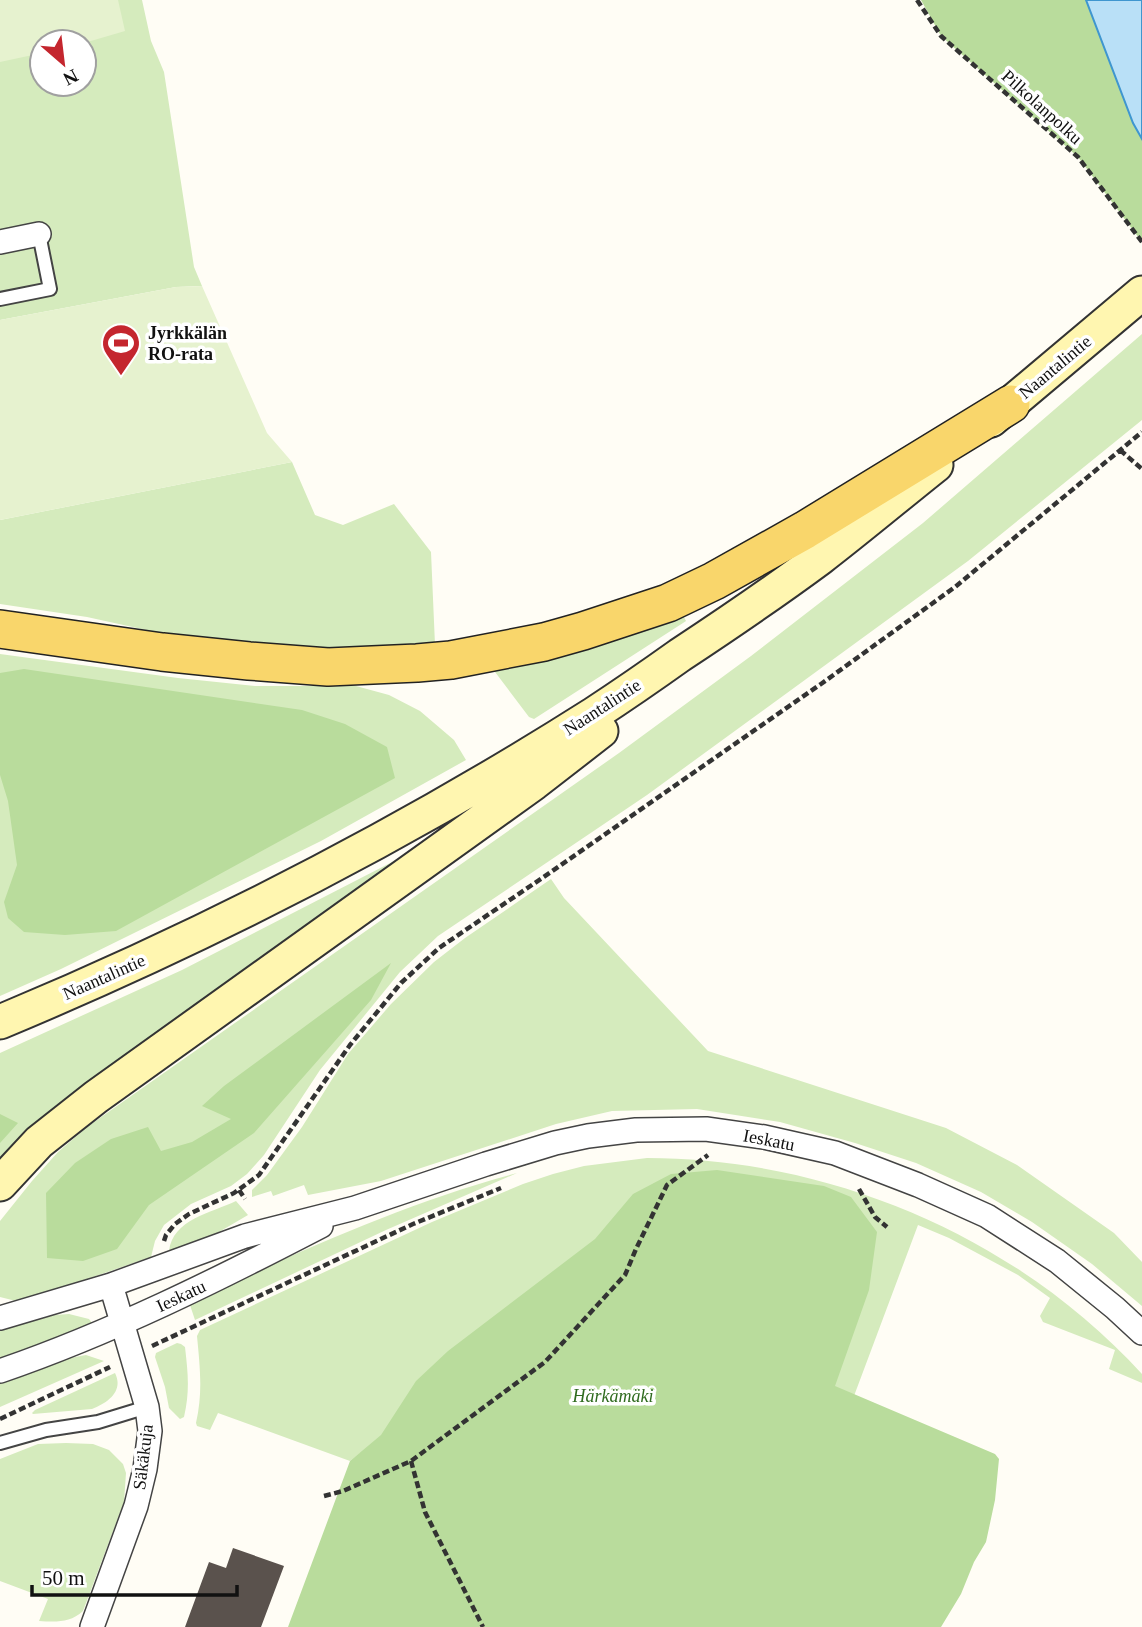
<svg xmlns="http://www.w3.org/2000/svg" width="1142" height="1627" font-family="'Times New Roman',serif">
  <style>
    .green { fill: #d5ebbd; fill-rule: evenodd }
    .forest { fill: #b9dc9c }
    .pitch { fill: #e6f2cf }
    .water { fill: #b9e0f7; stroke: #3f96cf; stroke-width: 2 }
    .building { fill: #5a524d }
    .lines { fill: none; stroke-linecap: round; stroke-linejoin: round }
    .service-casing { stroke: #444; stroke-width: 16 }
    .minor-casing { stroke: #444; stroke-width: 26 }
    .secondary-casing { stroke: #333; stroke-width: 37 }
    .primary-casing { stroke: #222; stroke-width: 40 }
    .path { stroke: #333; stroke-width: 4.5; stroke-dasharray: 7 3.5; stroke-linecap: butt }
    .service { stroke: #fff; stroke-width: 12 }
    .minor { stroke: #fff; stroke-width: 23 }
    .secondary { stroke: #fff6b0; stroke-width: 33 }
    .primary { stroke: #f9d66b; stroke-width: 37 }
    .labels { text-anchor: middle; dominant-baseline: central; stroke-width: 7; stroke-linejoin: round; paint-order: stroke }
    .street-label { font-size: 18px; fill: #111; stroke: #fff }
    .poi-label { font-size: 18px; font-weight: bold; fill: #111; stroke: #fff; text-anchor: start }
    .park-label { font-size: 18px; font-style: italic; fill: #2f6b1f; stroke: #fff }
  </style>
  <rect width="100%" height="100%" fill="#fffdf5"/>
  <!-- green -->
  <path class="green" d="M0,0h142l9,41 13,31 30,195 8,19 -26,1 -176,33zM42,42h42v42h-42z
    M1142,334v86l-174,141 -321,234 -209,141 -38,36 -80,98 -56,85 -17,19 -16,12 -40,18 -27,21 -9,16 -4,16 -122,42 -13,2 -16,-4v-76l32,-40 26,-29 29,-25 532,-374 132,-97 172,-133z
    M292,462l23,53 28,10 51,-21 37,48 4,93 -75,11 -159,-14 -114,-25 -87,-13v-84z
    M683,615l3,6 -3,2 -149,96 -5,-2 -37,-49z
    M0,654l178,24 77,8h101l33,9 31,16 34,29 12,20 -145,81 -260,128 -61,27z
    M394,861l3,4 -397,299v-111l182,-83z
    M551,879l13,19 144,153 238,77 71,37 97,68 28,29v44l-50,-42 -60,-42 -51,-30 -65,-29 -61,-20 -75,-21 -83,-13 -85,2 -56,13 -175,57 -73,14 -4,-10 -31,11 -2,-5 -19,6v-7l15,-15 35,-48 46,-73 43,-50 43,-42 31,-24z
    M647,1158c184,0 370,79 495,216v9l-33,-14 6,-19 -72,-28 -3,-6 10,-18 -32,-23 -69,-37 -31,-13 -76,203 -482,25 -10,8 -132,-48 -8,17 -13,-4 -1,-3c7,-31 4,-55 1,-87l3,-6 232,-108 91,-38 30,-10 31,-8z
    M517,1173l-131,57 -191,90 -6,-18c107,-49 215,-99 328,-129z
    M236,1201l12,14c-25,15 -50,30 -79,36 4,-32 42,-38 67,-50z
    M69,1314l20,5 3,4 -92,39v-32l55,-15z
    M177,1343l4,1 4,3c3,26 5,44 -1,70l-4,2 -11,-11 -4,-21 -10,-30 1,-4z
    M86,1355l18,6 -104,46v-28l65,-20z
    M115,1373c9,18 -7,30 -23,36l-59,5 -1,-1 3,-3z
    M66,1443l27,1 16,6 14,14 3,9 -2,29 -41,109c-13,12 -27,11 -44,10l9,-22 -48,-18v-122l38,-15z"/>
  <!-- forest -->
  <path class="forest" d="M921,0h165l47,123 9,16v103l-64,-85 -137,-121z
    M24,669l278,41 43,14 42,23 8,31 -279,153 -51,4 -41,-3 -16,-14 -4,-16 13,-37 -9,-64 -8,-26v-102z
    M391,963l-20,37 -117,133 -105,72 -32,44 -34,12 -36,-3 -1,-65 29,-30 36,-24 37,-12 13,24 31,-9 39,-23 -29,-13 22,-20z
    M0,1114l18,9 -18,20z
    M717,1170l107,16 27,11 26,35 -8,58 -34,96 160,68 4,5 -4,41 -9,42 -12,20 -13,32 -20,33h-653l62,-166 31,-26 35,-54 32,-30 147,-112 38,-45 38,-20z"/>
  <!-- pitch -->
  <path class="pitch" d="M0,0h118l7,31 -41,12v-1h-42v11l-42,9z
    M202,286l65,147 25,29 -292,58v-200l176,-33z"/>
  <!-- water -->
  <path class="water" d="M1086,0h56v139l-9,-16z"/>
  <!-- building -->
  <path class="building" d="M233,1548l51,18 -23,61h-76l24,-65 17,6z"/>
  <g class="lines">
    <defs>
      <path id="service" d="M0,299l50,-10 -11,-55
        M0,1443l46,-13 52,-8 49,-15"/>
      <path id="minor" d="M0,242l39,-8
        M0,1318l111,-33 134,-49 110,-28 131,-44 69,-21 33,-7 48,-6 70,-1 58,8 71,16 83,32 69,31 70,45 58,47 27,25
        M0,1371c111,-38 217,-91 321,-145
        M92,1627l44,-121 9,-37 5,-38 -3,-24 -36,-122"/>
      <path id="secondary" d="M991,420l151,-127
        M0,1022c206,-86 405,-188 594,-308 29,-19 58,-39 86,-59 47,-31 94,-63 140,-97 39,-30 77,-62 116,-93
        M0,1184l39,-42 57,-45 438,-314 67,-52"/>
      <path id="primary" d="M0,629l162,23 87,9 79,6 89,-4 34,-3 93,-18 39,-11 85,-28 46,-22 91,-51 206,-126"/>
    </defs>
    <!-- service casing -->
    <use href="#service" class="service-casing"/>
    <!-- minor casing -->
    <use href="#minor" class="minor-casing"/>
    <!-- secondary casing -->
    <use href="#secondary" class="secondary-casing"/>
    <!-- primary casing -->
    <use href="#primary" class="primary-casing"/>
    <!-- path -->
    <path class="path" d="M917,0l24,36 137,121 64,85
      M1120,450l22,19
      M859,1189l16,28 12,10
      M239,1190l6,9
      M164,1241l2,-6 9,-11 14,-10 45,-21 25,-18 91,-130 51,-62 38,-35 112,-76 270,-188 134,-97 187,-155
      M152,1346l261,-122 88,-36
      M0,1419l110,-52
      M411,1461l14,51 58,115
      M324,1496l19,-5 68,-30 134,-99 80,-87 11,-26 31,-64 41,-30"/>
    <!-- service -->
    <use href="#service" class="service"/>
    <!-- minor -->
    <use href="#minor" class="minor"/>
    <!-- secondary -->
    <use href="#secondary" class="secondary"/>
    <!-- primary -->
    <use href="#primary" class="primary"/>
  </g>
  <!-- icons -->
  <defs>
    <symbol id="stadium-pin" viewBox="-11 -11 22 30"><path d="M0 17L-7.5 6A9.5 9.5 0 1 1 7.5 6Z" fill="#c4262e" stroke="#fff"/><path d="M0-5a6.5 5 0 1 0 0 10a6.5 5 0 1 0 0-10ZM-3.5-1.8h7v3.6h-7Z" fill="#fff"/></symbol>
  </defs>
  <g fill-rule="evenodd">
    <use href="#stadium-pin" x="99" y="321" width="44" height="60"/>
  </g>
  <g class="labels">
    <!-- street labels -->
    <g class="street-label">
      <text transform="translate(1042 107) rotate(42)">Pilkolanpolku</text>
      <text transform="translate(1055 367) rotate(-40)">Naantalintie</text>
      <text transform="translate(602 707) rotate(-33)">Naantalintie</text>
      <text transform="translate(104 977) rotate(-24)">Naantalintie</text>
      <text transform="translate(769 1140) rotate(11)">Ieskatu</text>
      <text transform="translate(181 1296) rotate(-25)">Ieskatu</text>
      <text transform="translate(143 1457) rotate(-83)">Säkäkuja</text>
    </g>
    <!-- poi labels -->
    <g class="poi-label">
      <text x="148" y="333">Jyrkkälän<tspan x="148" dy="21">RO-rata</tspan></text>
    </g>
    <!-- park labels -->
    <g class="park-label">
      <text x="613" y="1396">Härkämäki</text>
    </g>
  </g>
  <!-- north arrow -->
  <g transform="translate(63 63) rotate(152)"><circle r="33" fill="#ffffff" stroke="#a0a0a0" stroke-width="2"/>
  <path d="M0-5L12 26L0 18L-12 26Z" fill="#c4262e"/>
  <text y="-10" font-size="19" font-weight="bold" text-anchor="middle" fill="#111111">N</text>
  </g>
  <!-- scale -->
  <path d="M32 1585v10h205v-10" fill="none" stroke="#111111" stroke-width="3.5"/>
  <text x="42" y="1585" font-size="21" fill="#111111" stroke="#ffffff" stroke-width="5" paint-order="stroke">50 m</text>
</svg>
